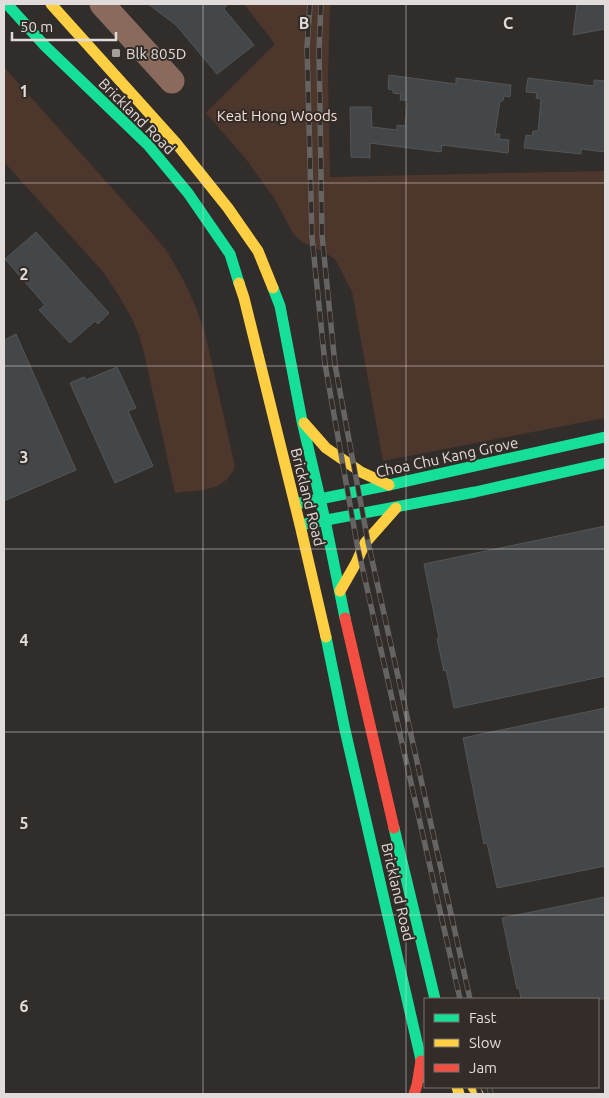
<svg xmlns="http://www.w3.org/2000/svg" width="609" height="1098" font-family="Ubuntu,sans-serif">
  <style>
    .green { fill: #4d362c }
    .lines { fill: none; stroke-linecap: round; stroke-linejoin: round }
    .river { stroke: #896a5d; stroke-width: 25 }
    .building { fill: #43474a; stroke: #545555 }
    .fast { stroke: #16e098; stroke-width: 11 }
    .slow { stroke: #ffcf43; stroke-width: 11 }
    .jam { stroke: #f24e42; stroke-width: 11 }
    .rail-casing { stroke: #666462; stroke-width: 5.5 }
    .rail { stroke: #332c28; stroke-width: 4; stroke-dasharray: 11; stroke-linecap: butt }
    .grid { fill: none; stroke: #e1dcda; stroke-width: 1; stroke-opacity: 0.55 }
    .poi-dot { fill: #a39f9d; stroke: #332c28; stroke-width: 2 }
    .labels { text-anchor: middle; dominant-baseline: central; stroke-width: 4; stroke-linejoin: round; paint-order: stroke }
    .poi-label { font-size: 15px; fill: #e1dcda; stroke: #332c28; text-anchor: start }
    .park-label { font-size: 15px; fill: #f7ded4; stroke: #332c28 }
    .street-label { font-size: 15px; fill: #e1dcda; stroke: #332c28 }
    .grid-label { font-size: 16px; text-anchor: middle; font-weight: bold; fill: #e1dcda; stroke: #332c28; stroke-width: 4; stroke-linejoin: round; paint-order: stroke }
  </style>
  <rect width="100%" height="100%" fill="#302d2b"/>
  <!-- green -->
  <path class="green" d="M244,4h86l-2,71 2,102 275,-6v247l-222,43 -31,-169 -17,-33 -13,-8 -20,-9 -8,-7 -20,-37 -29,-40 -39,-45 69,-69z
    M4,67l140,157 22,26 17,29 13,28 9,26 30,133c-9,26 -36,24 -60,27l-31,-140 -5,-18 -8,-18 -12,-21 -15,-23 -100,-111z"/>
  <g class="lines">
    <!-- river -->
    <path class="river" d="M102,4l70,77"/>
  </g>
  <!-- building -->
  <path class="building" d="M148,4h80l-4,5 30,36 -37,29 -41,-49z
    M577,4h28v25l-32,6z
    M389,75l67,9v-6l55,7 -1,12 -6,-1 -1,5h-3l-5,33h5l-1,5 10,1 -1,13 -66,-8 -1,7 -71,-9v15l-19,-1 -1,-50h21l1,20 25,3v-5l8,1 3,-26h-8l1,-6 -8,-1v-3l-5,-1z
    M528,78l66,8v-6l11,1v71l-24,-3v5l-57,-6 2,-13 6,1 1,-5h5l3,-32 -5,-1 1,-5 -11,-1z
    M36,232l73,81 -11,11 -3,-3 -25,22 -31,-33 6,-5 -40,-46z
    M16,334l60,136 -72,31v-161z
    M117,367l19,41 -8,3 25,55 -38,17 -45,-100 14,-6 2,3z
    M605,526v150l-151,32 -8,-38 -2,1 -7,-32 2,-1 -15,-74z
    M605,708v158l-108,22 -10,-45 -3,1 -21,-106z
    M605,897v102h-84l-2,-11 -2,1 -15,-71z"/>
  <g class="lines">
    <!-- fast -->
    <path class="fast" d="M7,4l38,42 103,99 40,48 42,61 9,29
      M273,288l7,18 22,115 23,99 20,98
      M295,504l94,-19 216,-48
      M300,525l175,-33 130,-29
      M326,637l19,93 80,347
      M394,828l41,171"/>
    <!-- slow -->
    <path class="slow" d="M51,4l125,139 52,65 30,43 15,37
      M239,283l5,15 56,227 26,112
      M304,423l22,25 35,24 28,13
      M340,591l16,-28 9,-20 31,-35
      M457,1087l2,7
      M473,1087l5,7"/>
    <!-- jam -->
    <path class="jam" d="M345,618l49,210
      M414,1094l3,-9 4,-24"/>
    <defs>
      <path id="rail" d="M310,4l-3,43 5,190 13,127 32,180 103,455
        M321,4l-2,45 3,186 13,130 33,177 102,457
        M478,1087l2,7
        M489,1087l2,7"/>
    </defs>
    <!-- rail casing -->
    <use href="#rail" class="rail-casing"/>
    <!-- rail -->
    <use href="#rail" class="rail"/>
  </g>
  <!-- grid -->
  <path class="grid" d="M203,4v1090M406,4v1090M4,183h601M4,366h601M4,549h601M4,732h601M4,915h601"/>
  <!-- markers -->
  <rect class="poi-dot" x="111" y="48" width="10" height="10" rx="2.5"/>
  <g class="labels">
    <!-- poi labels -->
    <g class="poi-label">
      <text x="126" y="53">Blk 805D</text>
    </g>
    <!-- park labels -->
    <g class="park-label">
      <text x="277" y="115">Keat Hong Woods</text>
    </g>
    <!-- street labels -->
    <g class="street-label">
      <text transform="translate(137 116) rotate(45)">Brickland Road</text>
      <text transform="translate(447 457) rotate(-12)">Choa Chu Kang Grove</text>
      <text transform="translate(308 497) rotate(76)">Brickland Road</text>
      <text transform="translate(398 892) rotate(77)">Brickland Road</text>
    </g>
  </g>
  <g class="grid-label">
    <text x="304" y="29">B</text>
    <text x="508" y="29">C</text>
    <text x="24" y="97">1</text>
    <text x="24" y="280">2</text>
    <text x="24" y="463">3</text>
    <text x="24" y="646">4</text>
    <text x="24" y="829">5</text>
    <text x="24" y="1012">6</text>
  </g>
  <!-- border -->
  <rect width="609" height="1098" fill="none" stroke="#e1dcda" stroke-width="10"/>
  <!-- legend -->
  <rect x="424" y="998" width="175" height="90" fill="#332c28" stroke="#79726f"/>
  <rect x="434" y="1014" width="25" height="8" fill="#16e098" stroke="#79726f"/>
  <text x="469" y="1023" font-size="15" fill="#e1dcda">Fast</text>
  <rect x="434" y="1039" width="25" height="8" fill="#ffcf43" stroke="#79726f"/>
  <text x="469" y="1048" font-size="15" fill="#e1dcda">Slow</text>
  <rect x="434" y="1064" width="25" height="8" fill="#f24e42" stroke="#79726f"/>
  <text x="469" y="1073" font-size="15" fill="#e1dcda">Jam</text>
  <!-- scale -->
  <path d="M12 32v8h104v-8" fill="none" stroke="#e1dcda" stroke-width="2.5"/>
  <text x="20" y="32" font-size="15" fill="#e1dcda" stroke="#332c28" stroke-width="4" paint-order="stroke">50 m</text>
</svg>
